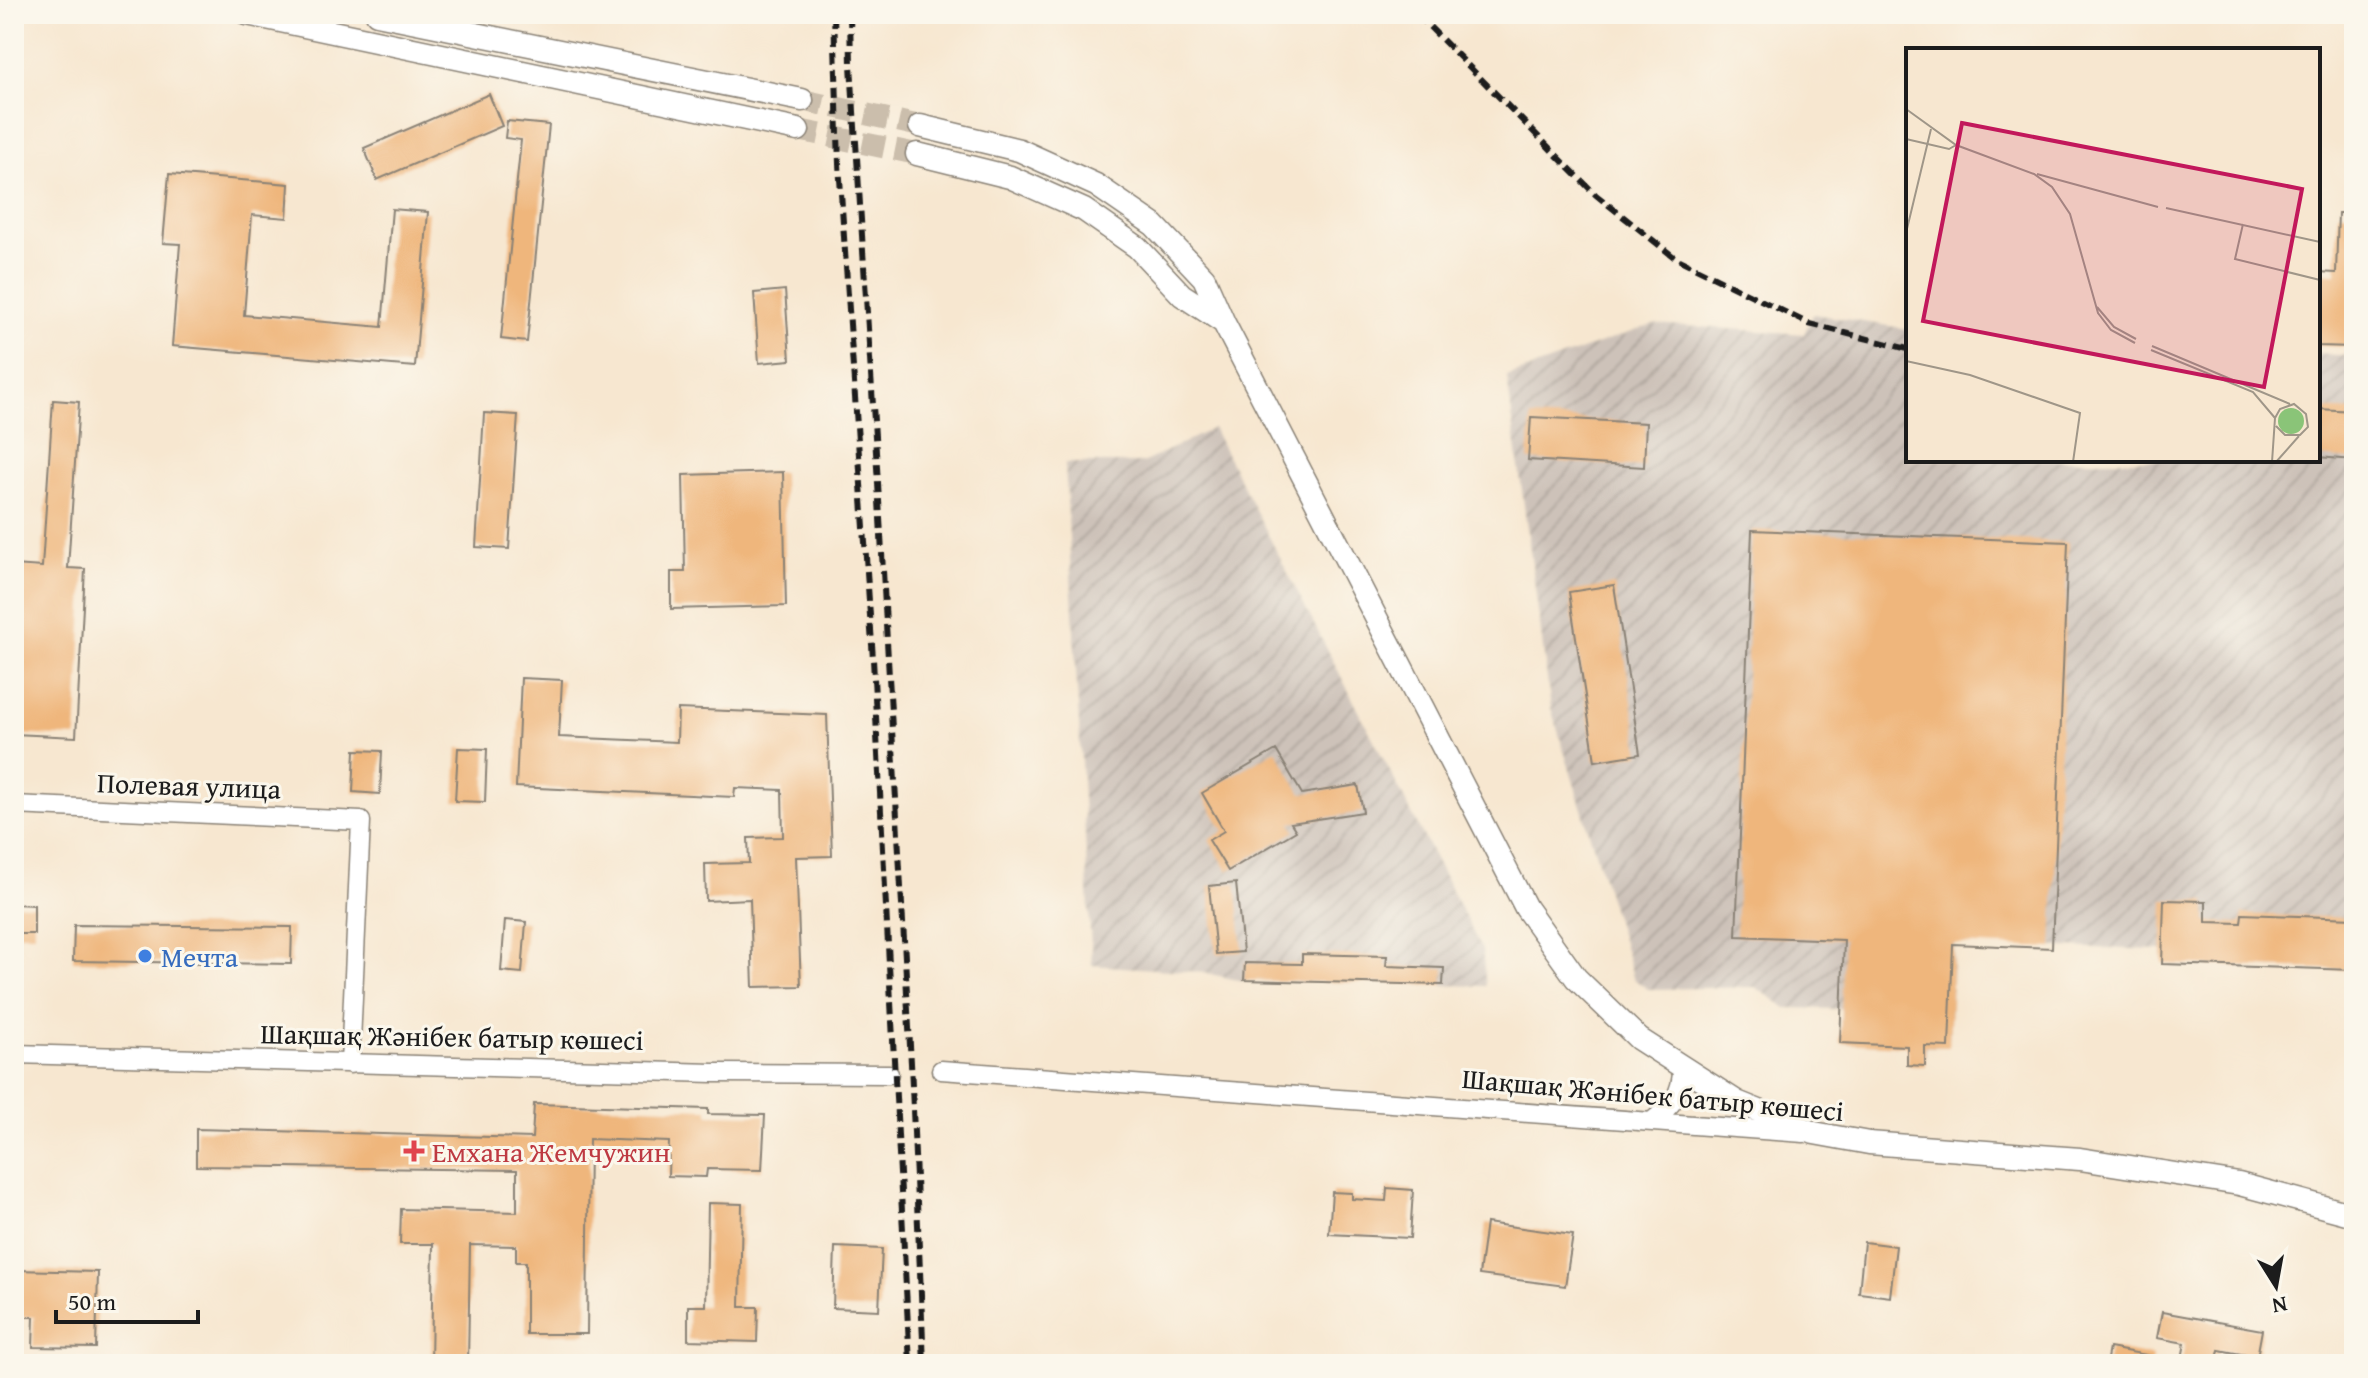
<svg xmlns="http://www.w3.org/2000/svg" width="2368" height="1378" font-family="'Gentium Book Plus',serif">
  <style>
    .industrial { fill: url(#industrial-furrows) }
    .building { fill: #efb67b }
    .lines { fill: none; stroke-linecap: round; stroke-linejoin: round }
    .major-tunnel { stroke: #cbbeac; stroke-width: 22; stroke-dasharray: 22 11; stroke-linecap: butt }
    .minor-casing { stroke: #8a8276; stroke-width: 21 }
    .major-casing { stroke: #8a8276; stroke-width: 25 }
    .minor { stroke: #fff; stroke-width: 18 }
    .major { stroke: #fff; stroke-width: 22 }
    .rail { stroke: #1c1c1c; stroke-width: 6; stroke-dasharray: 12 6; stroke-linecap: butt }
    .shop-dot { fill: #3f7fe0; stroke: #fbf7ec; stroke-width: 3 }
    .health-dot { fill: #e0444e; stroke: #fbf7ec; stroke-width: 3 }
    .labels { text-anchor: middle; dominant-baseline: central; stroke-width: 6; stroke-linejoin: round; paint-order: stroke }
    .street-label { font-size: 28px; fill: #1c1c1c; stroke: #fbf7ec }
    .shop-label { font-size: 28px; fill: #366cbe; stroke: #fbf7ec; text-anchor: start }
    .health-label { font-size: 28px; fill: #be3a42; stroke: #fbf7ec; text-anchor: start }
    .inset-road { fill: none; stroke: #9f9688; stroke-width: 2 }
    .view { fill: #c2185b; fill-opacity: 0.15; stroke: #c2185b; stroke-width: 4 }
    .inset-edge { fill: none; stroke: #1c1c1c; stroke-width: 4 }
  </style>
  <defs>
    <pattern id="industrial-furrows" width="10" height="10" patternUnits="userSpaceOnUse" patternTransform="scale(2)"><rect width="10" height="10" fill="#cdc2b9"/><path d="M-1 1l2-2M0 10L10 0M9 11l2-2" fill="none" stroke="#afa69e"/></pattern>
  </defs>
  <rect width="100%" height="100%" fill="#fbf7ec"/>
  <filter id="ink" filterUnits="userSpaceOnUse"><feTurbulence type="fractalNoise" baseFrequency=".0125" numOctaves="2"/><feDisplacementMap in="SourceGraphic" scale="16" xChannelSelector="R" yChannelSelector="G"/><feConvolveMatrix kernelMatrix="1 2 1 2 8 2 1 2 1" color-interpolation-filters="sRGB"/></filter>
  <filter id="wash" filterUnits="userSpaceOnUse"><feTurbulence type="fractalNoise" baseFrequency=".006" numOctaves="4" result="noise"/><feDisplacementMap in="SourceGraphic" scale="32" xChannelSelector="R" yChannelSelector="G"/><feGaussianBlur stdDeviation="1.8" result="paint"/><feColorMatrix in="noise" values="0 0 0 0 0 0 0 0 0 0 0 0 0 0 0 0 0 1.4 0 .05"/><feComposite in="paint" operator="in"/></filter>
  <g filter="url(#wash)">
    <rect width="100%" height="100%" fill="#f7e7d0"/>
    <!-- industrial -->
    <path class="industrial" d="M1813,314l95,15v131h410v-106l36,2v614l-192,-6v-14l-208,-6 -5,103h-23l-1,19 -18,-1v-19l-67,-3 1,-34 -54,-1 -32,-21 -107,2 -14,-10 -83,-271 -44,-331 147,-53 150,10z
      M1213,428l269,522 4,36 -248,-6 -37,-8 -109,-7 -27,-502h78z"/>
    <g id="blocks">
      <!-- building -->
      <path class="building" d="M489,94l13,32 -125,54 -13,-32z
        M507,121l42,4 -22,217 -26,-3 20,-199 -16,-2z
        M169,174l120,10 -2,34 -35,-3 -8,100 138,12 10,-118 36,3 -13,155 -243,-21 8,-102 -17,-1z
        M2338,213h16v134l-36,-1v-74l18,1z
        M785,290l5,70 -31,3 -5,-70z
        M53,400l26,2 -11,166 17,1 -9,168 -62,-3v-169l28,2z
        M2318,409l36,2v49l-36,-3z
        M484,413l34,2 -9,134 -33,-2z
        M1531,417l115,6 -2,44 -116,-7z
        M783,472l3,134 -115,3v-37h14l-2,-97z
        M1752,530l316,12 -16,406 -99,-4 -4,103 -24,-1v20l-18,-1v-19l-67,-3 4,-103 -108,-4z
        M1614,585l26,169 -45,7 -26,-169z
        M521,678l41,2 -3,57 118,5 1,-33 149,6 5,141 -36,1 5,129 -48,1 -3,-88 -44,2 -1,-37 44,-1 -1,-25 35,-1 -1,-47 -47,-2 -1,9 -218,-10z
        M458,748l29,1 -2,53 -30,-1z
        M355,750l27,1 -2,43 -27,-2z
        M1276,750l26,44 56,-9 5,27 -72,11 5,8 -68,40 -19,-31 15,-9 -22,-38z
        M1236,883l7,69 -27,2 -7,-68z
        M2164,900l42,1v21l35,1 1,-9 112,4v52l-192,-6z
        M14,904l20,1v29h-20z
        M505,920l21,2 -4,51 -21,-2z
        M74,925l218,2 -1,37 -218,-3z
        M1302,954l85,2 -1,10 58,2 -1,17 -199,-5 1,-17 57,1z
        M534,1104l174,5v5l57,1 -3,55 -55,-1 -1,8 -38,-1 1,-34 -80,-3 -2,195h-61v-72h-10v-16l-46,-1 -2,119h-37l2,-120h-33l1,-35 116,3v-42l-321,-4v-37l336,9z
        M1387,1188l26,2 -3,48 -81,-4 3,-42 20,1v6l34,2z
        M708,1203l34,1 -2,103h18l-1,35 -69,-2v-34h18z
        M1486,1223l87,12 -8,51 -86,-11z
        M1864,1242l32,4 -6,51 -31,-4z
        M835,1247l47,2 -3,61 -46,-2z
        M14,1270l84,2 -2,76 -63,-1 1,-30h-20z
        M2162,1312l100,18 -5,27 -38,-7 -3,14h-35l4,-21 -28,-5z
        M2109,1348l43,8 -1,8h-45z"/>
    </g>
  </g>
  <g filter="url(#ink)">
    <use href="#blocks" fill-opacity="0" stroke="#8a8276" stroke-width="2"/>
    <g class="lines">
      <!-- major-tunnel -->
      <path class="major-tunnel" d="M802,100l118,26
        M798,130l119,24"/>
      <defs>
        <path id="minor" d="M14,805l347,16 -11,243
          M14,1054l700,19 175,1
          M941,1070l863,63
          M1651,1122c20,-15 31,-27 31,-53"/>
        <path id="major" d="M247,14l551,116
          M377,14l425,86
          M920,126l99,24 77,35 58,40 50,53 20,45 302,585 50,70 63,61 98,63 77,31 55,10 211,16 159,25 115,31
          M917,154l93,23 74,33 53,37 45,48 41,27"/>
      </defs>
      <!-- minor casing -->
      <use href="#minor" class="minor-casing"/>
      <!-- major casing -->
      <use href="#major" class="major-casing"/>
      <!-- minor -->
      <use href="#minor" class="minor"/>
      <!-- major -->
      <use href="#major" class="major"/>
      <!-- rail -->
      <path class="rail" d="M834,14l5,150 34,495 37,705
        M850,14l1,51 27,418 33,580 13,301
        M1417,14l179,181 78,62 135,67 99,25"/>
    </g>
  </g>
  <!-- markers -->
  <circle class="shop-dot" cx="145" cy="956" r="8"/>
  <path class="health-dot" d="M410 1139h8v8h8v8h-8v8h-8v-8h-8v-8h8z"/>
  <g class="labels">
    <!-- street labels -->
    <g class="street-label">
      <text transform="translate(189 785) rotate(2)">Полевая улица</text>
      <text transform="translate(452 1036) rotate(1)">Шақшақ Жәнібек батыр көшесі</text>
      <text transform="translate(1653 1094) rotate(5)">Шақшақ Жәнібек батыр көшесі</text>
    </g>
    <!-- shop labels -->
    <g class="shop-label">
      <text x="161" y="956">Мечта</text>
    </g>
    <!-- health labels -->
    <g class="health-label">
      <text x="432" y="1151">Емхана Жемчужин</text>
    </g>
  </g>
  <!-- overview -->
  <g transform="translate(1906 48)">
    <rect width="414" height="414" fill="#f7e7d0"/>
    <path d="M372 373a13 13 0 1 1 26 0a13 13 0 1 1-26 0Z" fill="#8ac478"/>
    <path class="inset-road" d="M0,61l50,36 78,29 18,13 18,27 28,99 13,17 24,13M0,91l43,10 7,-4M131,126l121,33M260,160l154,34M337,176l-8,35 85,21M0,185l25,-104M191,259l17,20 22,12M246,298l138,58M245,302l102,42 22,26M0,313l64,14 110,38 -7,49M366,414l3,-44 5,-9 14,-5 12,10 2,13 -8,8h-15l-9,-9M370,414l23,-26"/>
    <path class="view" d="M56,75l340,66 -38,198 -341,-66z"/>
    <rect width="414" height="414" class="inset-edge"/>
  </g>
  <!-- margin -->
  <rect width="2368" height="1378" fill="none" stroke="#fbf7ec" stroke-width="48"/>
  <!-- north arrow -->
  <g transform="translate(2276 1286) rotate(169)" stroke="#fbf7ec" stroke-width="6" paint-order="stroke">
  <path d="M0-6L14 30L0 20L-14 30Z" fill="#1c1c1c"/>
  <text y="-12" font-size="22" font-weight="bold" text-anchor="middle" fill="#1c1c1c">N</text>
  </g>
  <!-- scale -->
  <path d="M56 1310v12h142v-12" fill="none" stroke="#1c1c1c" stroke-width="4"/>
  <text x="68" y="1310" font-size="24" fill="#1c1c1c" stroke="#fbf7ec" stroke-width="6" paint-order="stroke">50 m</text>
</svg>
